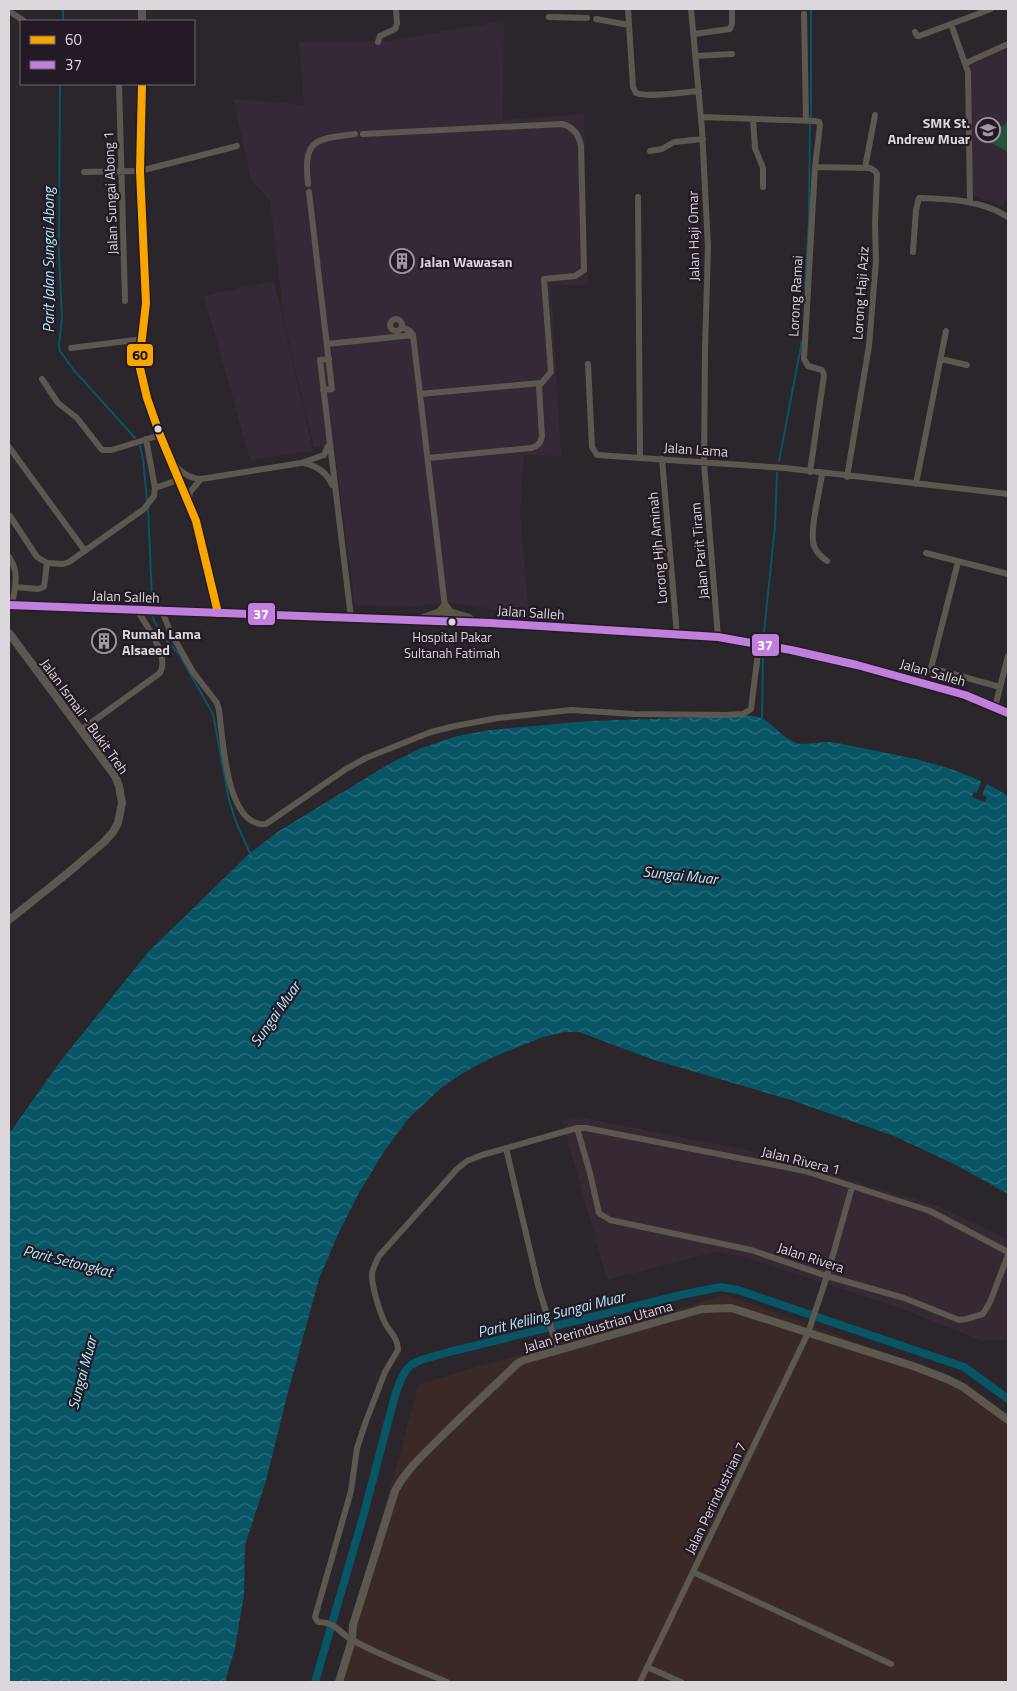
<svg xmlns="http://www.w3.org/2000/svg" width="1017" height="1691" font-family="'Titillium Web',sans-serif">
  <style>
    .commercial { fill: #372933 }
    .industrial { fill: #3b2928 }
    .built { fill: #352937 }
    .garden { fill: #24533b }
    .water { fill: url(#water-waves) }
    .pier { fill: #2b262b }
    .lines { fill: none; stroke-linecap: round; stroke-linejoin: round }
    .stream { stroke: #075565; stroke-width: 2 }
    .canal { stroke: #075565; stroke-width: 8 }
    .minor { stroke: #5c584f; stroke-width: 6 }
    .tertiary { stroke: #5c584f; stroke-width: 8 }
    .primary { stroke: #5b5545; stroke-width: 10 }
    .bus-1-casing { stroke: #231a25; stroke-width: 11 }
    .bus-2-casing { stroke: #231a25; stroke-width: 11 }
    .bus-1 { stroke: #f7a600; stroke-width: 8 }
    .bus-2 { stroke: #c07fdc; stroke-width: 8 }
    .bus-dot { fill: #dcd6dd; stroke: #231a25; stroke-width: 2 }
    .labels { text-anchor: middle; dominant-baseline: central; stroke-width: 4.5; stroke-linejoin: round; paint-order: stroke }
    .bus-label { font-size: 13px; fill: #dcd6dd; stroke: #231a25 }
    .poi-label { font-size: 14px; font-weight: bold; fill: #dcd6dd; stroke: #231a25; text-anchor: start }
    .street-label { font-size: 14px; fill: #dcd6dd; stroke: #231a25 }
    .water-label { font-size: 15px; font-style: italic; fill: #b0eafa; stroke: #231a25 }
    .line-badge { stroke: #231a25; stroke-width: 2 }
    .badge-label { font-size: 14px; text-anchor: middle; font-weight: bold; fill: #fff }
    .pale-badge-label { font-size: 14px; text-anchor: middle; font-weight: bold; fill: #111 }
  </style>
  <defs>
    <pattern id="water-waves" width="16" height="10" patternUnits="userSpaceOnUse" patternTransform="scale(1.25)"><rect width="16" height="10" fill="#075565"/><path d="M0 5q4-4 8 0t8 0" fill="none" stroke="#2b6d7b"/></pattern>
  </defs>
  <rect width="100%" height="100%" fill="#2b262b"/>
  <!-- commercial -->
  <path class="commercial" d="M578,1117l170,33 187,55 73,34v101l-25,1 -86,-34 -156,-51 -26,-4 -108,28 -45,-160z"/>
  <!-- industrial -->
  <path class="industrial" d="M726,1295l233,84 49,39v264h-672l83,-298z"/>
  <!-- built -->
  <path class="built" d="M504,21l-1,99 81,-6 4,171h-37l10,171 -37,-1 -4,57 9,103 -74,-12 -24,1 -18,3 -58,-2 -21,-159 -20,1 -29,-121 -15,-125 -19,-22 -18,-80 71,6 -5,-63 88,-1z
    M1008,48v146l-5,12 -33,-12 -3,-127z
    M274,281l39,170 -63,9 -46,-164z"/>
  <!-- garden -->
  <path class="garden" d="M1007,121h1v31l-18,-10 6,-15 8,-1z"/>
  <!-- water -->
  <path class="water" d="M715,717c14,0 32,-4 46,1 15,6 23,25 42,26 8,0 17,-2 26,-2 13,1 26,5 38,7 48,9 100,20 141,47v398l-52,-29 -62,-29 -106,-37 -134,-39 -75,-28h-15l-21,5 -52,21 -28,15 -22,15 -33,31 -23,31 -25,41 -21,41 -20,47 -32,117 -21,85 -21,64 -1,50 -9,53 -10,34h-216v-548l50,-71 90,-112 101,-98 29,-22 110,-67 30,-15 38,-13 33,-6 99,-9z"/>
  <!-- pier -->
  <path class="pier" d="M982,779l6,2 -6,14 5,2 -2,5 -13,-5 2,-5 3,1z"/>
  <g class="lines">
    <!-- stream -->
    <path class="stream" d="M63,21v-12
      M60,84l-1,170 3,64 -3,27 1,6 13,18 62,69
      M811,119v-110
      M805,289l4,-68 1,-97
      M140,446l3,13 4,41
      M779,461l23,-120
      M148,507l4,92
      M153,616l1,5 11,18 14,15 34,60 16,86 7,22 14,31
      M764,632l11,-106 2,-53
      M762,719l1,-65"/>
    <!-- canal -->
    <path class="canal" d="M315,1682l48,-165 31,-118c12,-40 17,-36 55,-47l232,-57 39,-8 18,3 226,77 44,32"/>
    <!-- minor -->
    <path class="minor" d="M628,9l5,78 3,6c13,5 47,-1 63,-2
      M691,9l11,120 6,118 -3,103 -1,113 14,174
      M9,11l15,10
      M804,14l2,106
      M549,17l38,1
      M596,19l33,6
      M951,24l17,48 2,130
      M915,32l2,4h2l72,-27
      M694,34l36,-5 2,-5v-15
      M378,42l2,-6 15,-7 2,-5 -1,-15
      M696,56l36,-2
      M966,63l42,-19
      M119,84l6,217
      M701,117l114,4 4,1 1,3 -5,42 -11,192 4,7 14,4 2,5 -14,97
      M753,119l2,29 8,20v19
      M363,134l199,-10c12,3 17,11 19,22l3,124 -9,6 -31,3 7,93 -12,14 3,51c-2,7 -4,9 -11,11l-103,10
      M650,151l12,-2 12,-7 29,-3
      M815,167l55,1 5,3 2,3 -2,50 1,37 -7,85 -22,131
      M865,168l10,-53
      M84,172l56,-1 97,-25
      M308,184c-5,-45 7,-45 47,-50
      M309,192l23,197 -9,1
      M638,197l2,261 145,10 223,26
      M913,252l3,-42 3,-12c32,1 62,2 89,19
      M390 325a6 6 0 1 1 12 0a6 6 0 1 1-12 0Z
      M402,327l8,4 3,4 32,272
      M327,344l86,-9
      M71,348l72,-9
      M329,359l-9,1 31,258
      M941,359l26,6
      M588,364l4,83 5,8 43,3
      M42,379l16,24 19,15 25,32h10l48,-15
      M420,394l121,-11
      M9,447l76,104
      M662,459l15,176
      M173,463c8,9 15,15 28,16l100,-16 23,-8 4,-9
      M304,463c13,3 23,9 28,22
      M822,474c-2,16 -13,58 -8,72 3,7 7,11 13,15
      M916,484l30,-153
      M155,488l23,-8
      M188,503l2,-11 11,-13
      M10,516l27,41 10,6 16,1 6,-2 75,-53 10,-13 1,-8 -9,-49
      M926,553l82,21
      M9,557c11,15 6,31 3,48
      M15,587l23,2 6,-2 3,-24
      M162,611l8,20 23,41 24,31 2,7c4,29 7,118 47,114l80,-55 20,-11 65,-26 24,-6 43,-8 73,-8 63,4 91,1 18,-1 8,-5 8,-64
      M931,668l69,19
      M915,681l16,-13 27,-106
      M995,707l13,-51
      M81,730l79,-57c10,-17 -14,-48 -23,-63
      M577,1128l13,45 9,40 11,7 141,30 76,26 77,22 55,22 7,-1 17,-5 7,-12 18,-47
      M506,1148l33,141 19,61
      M693,1572l198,92
      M647,1667l34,15
      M447,1682c-31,-13 -63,-25 -93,-41 -16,-8 -15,-18 -36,-19l-3,-5 36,-126 6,-43 9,-27 19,-49 13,-22c0,-13 -8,-17 -13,-27 -5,-10 -14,-39 -13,-49 1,-7 4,-12 7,-18l78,-87 10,-8 15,-6 95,-27h9l219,43 125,40 78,41
      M640,1682l168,-349 19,-57 25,-89"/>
    <!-- tertiary -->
    <path class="tertiary" d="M142,9v12
      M142,84l-2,87 6,132 -7,61 8,34 13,37 36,86 22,92
      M9,633l106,143 4,10 3,17 -4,20 -5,9 -9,10 -35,30 -60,48
      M339,1682l13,-42 1,-15 42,-134c11,-21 28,-36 45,-53 25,-25 52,-50 78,-75l6,-3 178,-51 29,-1 182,58 34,13 16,8 45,33"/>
    <!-- primary -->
    <path class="primary" d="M9,605l482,18 227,14 73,13 66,15 108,30 43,18
      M424,619l16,-6 5,-6 4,6 20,6"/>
    <defs>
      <path id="bus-1" d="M142,84l-2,87 6,132 -7,61 8,34 13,37 36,86 22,92"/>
      <path id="bus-2" d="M9,605l482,18 227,14 73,13 66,15 108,30 43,18"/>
    </defs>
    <!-- bus-1 casing -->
    <use href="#bus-1" class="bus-1-casing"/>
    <!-- bus-2 casing -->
    <use href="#bus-2" class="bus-2-casing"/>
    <!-- bus-1 -->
    <use href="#bus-1" class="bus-1"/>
    <!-- bus-2 -->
    <use href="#bus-2" class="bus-2"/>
  </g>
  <!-- icons -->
  <defs>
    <symbol id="school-ring" viewBox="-11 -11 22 22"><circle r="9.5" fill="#231a25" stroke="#9e989f" stroke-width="1.5"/><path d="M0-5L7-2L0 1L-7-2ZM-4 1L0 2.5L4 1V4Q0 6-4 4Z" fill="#9e989f"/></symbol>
    <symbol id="building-ring" viewBox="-11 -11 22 22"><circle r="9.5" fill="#231a25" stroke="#9e989f" stroke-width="1.5"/><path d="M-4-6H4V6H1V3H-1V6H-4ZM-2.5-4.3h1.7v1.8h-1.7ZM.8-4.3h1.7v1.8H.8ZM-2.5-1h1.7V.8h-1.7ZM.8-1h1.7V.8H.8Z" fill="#9e989f"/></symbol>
  </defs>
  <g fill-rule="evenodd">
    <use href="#school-ring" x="974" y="116" width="28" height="28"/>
    <use href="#building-ring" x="388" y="247" width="28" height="28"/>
    <use href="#building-ring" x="90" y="627" width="28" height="28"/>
  </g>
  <!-- markers -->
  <g class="bus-dot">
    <circle cx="158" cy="429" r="4.5"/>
    <circle cx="452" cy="622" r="4.5"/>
  </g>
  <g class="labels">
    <!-- bus labels -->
    <g class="bus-label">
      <text x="452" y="637">Hospital Pakar<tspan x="452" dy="16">Sultanah Fatimah</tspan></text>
    </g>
    <!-- poi labels -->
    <g class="poi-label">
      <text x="970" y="122" text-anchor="end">SMK St.<tspan x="970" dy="16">Andrew Muar</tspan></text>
      <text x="420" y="261">Jalan Wawasan</text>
      <text x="122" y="633">Rumah Lama<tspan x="122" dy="16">Alsaeed</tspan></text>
    </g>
    <!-- street labels -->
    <g class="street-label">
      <text transform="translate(110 193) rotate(-92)">Jalan Sungai Abong 1</text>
      <text transform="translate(693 236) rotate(-91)">Jalan Haji Omar</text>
      <text transform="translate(860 293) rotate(-86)">Lorong Haji Aziz</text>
      <text transform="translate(795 296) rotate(-87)">Lorong Ramai</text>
      <text transform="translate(696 449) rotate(4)">Jalan Lama</text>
      <text transform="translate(657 548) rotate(-95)">Lorong Hjh Aminah</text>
      <text transform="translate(699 551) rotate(-95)">Jalan Parit Tiram</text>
      <text transform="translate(126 596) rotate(2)">Jalan Salleh</text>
      <text transform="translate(531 612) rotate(4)">Jalan Salleh</text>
      <text transform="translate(933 672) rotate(16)">Jalan Salleh</text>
      <text transform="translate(85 716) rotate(54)">Jalan Ismail - Bukit Treh</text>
      <text transform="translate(801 1160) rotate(14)">Jalan Rivera 1</text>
      <text transform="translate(811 1257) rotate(18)">Jalan Rivera</text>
      <text transform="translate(598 1326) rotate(-16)">Jalan Perindustrian Utama</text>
      <text transform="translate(715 1498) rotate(-64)">Jalan Perindustrian 7</text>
    </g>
    <!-- water labels -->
    <g class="water-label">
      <text transform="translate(48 260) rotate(-90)">Parit Jalan Sungai Abong</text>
      <text transform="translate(680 875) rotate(6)">Sungai Muar</text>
      <text transform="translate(275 1014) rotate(-55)">Sungai Muar</text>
      <text transform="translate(68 1261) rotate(14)">Parit Setongkat</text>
      <text transform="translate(551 1314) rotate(-14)">Parit Keliling Sungai Muar</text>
      <text transform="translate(82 1373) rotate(-75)">Sungai Muar</text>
    </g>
  </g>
  <g class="line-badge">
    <rect x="126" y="343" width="28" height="24" rx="5" fill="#f7a600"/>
    <rect x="247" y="602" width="29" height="24" rx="5" fill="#c07fdc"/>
    <rect x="751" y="633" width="29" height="24" rx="5" fill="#c07fdc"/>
  </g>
  <g class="badge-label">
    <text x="261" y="619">37</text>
    <text x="765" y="650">37</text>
  </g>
  <g class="pale-badge-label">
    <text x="140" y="360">60</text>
  </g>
  <!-- border -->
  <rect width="1017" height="1691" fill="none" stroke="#dcd6dd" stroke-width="20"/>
  <!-- legend -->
  <rect x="20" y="20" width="175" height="65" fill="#231a25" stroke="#6d656f"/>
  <rect x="30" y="36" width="25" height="8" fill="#f7a600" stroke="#6d656f"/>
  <text x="65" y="45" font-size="15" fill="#dcd6dd">60</text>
  <rect x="30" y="61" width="25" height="8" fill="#c07fdc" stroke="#6d656f"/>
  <text x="65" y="70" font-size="15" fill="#dcd6dd">37</text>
</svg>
